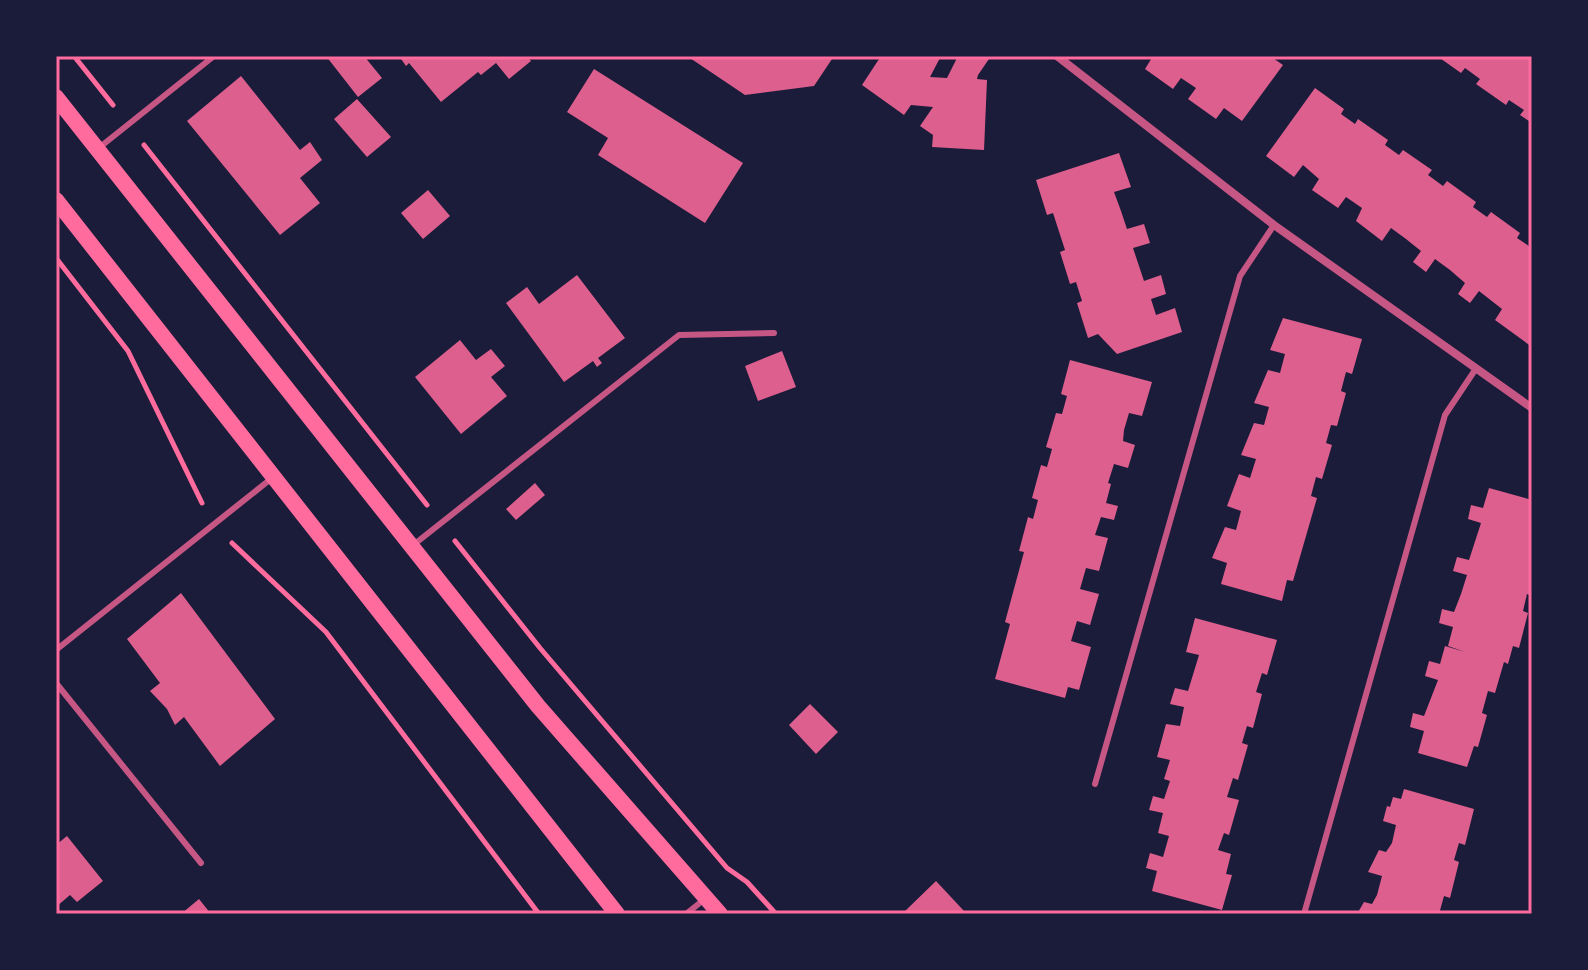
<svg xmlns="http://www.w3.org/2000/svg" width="1588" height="970" font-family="Signika,sans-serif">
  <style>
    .building { fill: #dd5f8e }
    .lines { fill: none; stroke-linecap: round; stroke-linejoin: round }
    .path { stroke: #ff6b9d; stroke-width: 5 }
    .service { stroke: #c65784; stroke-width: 6 }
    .minor { stroke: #c65784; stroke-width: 8 }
    .secondary { stroke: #ff6b9d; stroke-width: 16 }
    .neatline { fill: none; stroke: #ff6b9d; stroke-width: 3 }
  </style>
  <rect width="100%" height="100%" fill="#1b1b3a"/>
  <!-- building -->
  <path class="building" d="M326,56h38l18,22 -24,19z
    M399,56h128l4,5 -22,18 -13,-16 -15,12 -3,-3 -37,30 -32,-39 -3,3z
    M687,56h147l-20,30 -69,9z
    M881,56h60l-11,21 17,1 11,-22h33l-13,19 -1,4 10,1 -3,70 -52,-3 1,-12 -13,-9 13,-19 -22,-2 -7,10 -42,-30z
    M1153,56h117l13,9 -41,56 -18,-13 -8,11 -28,-20 8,-11 -15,-10 -8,11 -28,-20z
    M1437,56h95v67l-12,-8 4,-5 -15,-10 -3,5 -30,-21 4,-5 -15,-11 -4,5z
    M594,69l149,94 -38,60 -107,-68 10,-17 -41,-26z
    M241,76l59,74 10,-8 12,18 -22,18 20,25 -40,32 -93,-114z
    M1315,88l29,21 -3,5 14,10 3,-5 30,21 -3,5 14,10 4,-5 29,20 -4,5 15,11 4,-5 29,21 -3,5 14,10 4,-5 29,21 -3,5 15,10v99l-37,-27 7,-11 -23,-18 -9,12 -12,-9 7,-11 -15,-13 -15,-11 -9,13 -13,-10 8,-11 -15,-12 -15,-11 -9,13 -26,-20 6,-13 -16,-11 -8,11 -26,-18 7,-11 -16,-14 -9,12 -28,-21z
    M357,99l34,38 -24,20 -33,-38z
    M1119,153l12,34 -17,5 7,19 6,18 17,-5 6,19 -17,5 11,33 17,-6 5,19 -15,5 5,16 19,-7 7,24 -65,22 -19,-20 -10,4 -11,-35 5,-2 -6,-19 -6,2 -10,-32 5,-2 -12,-37 -6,2 -11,-35z
    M428,190l22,26 -27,23 -22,-26z
    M577,275l48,63 -27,20 4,5 -5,4 -4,-6 -29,21 -58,-79 21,-16 12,17z
    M1283,318l79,21 -10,35 -6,-2 -5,19 5,2 -9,33 -6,-1 -5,18 6,2 -10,34 -6,-2 -5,19 6,2 -24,83 -6,-1 -5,21 -61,-17 6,-21 -15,-5 13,-31 11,3 5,-19 -14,-5 12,-32 11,4 6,-19 -15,-4 13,-32 10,2 5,-18 -15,-4 14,-33 12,3 5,-19 -15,-4z
    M460,340l16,20 15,-11 14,17 -14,11 16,19 -46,38 -46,-57z
    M782,351l14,36 -38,14 -13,-35z
    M1070,360l82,22 -10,34 -13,-3 -5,17 -1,11 12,4 -7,23 -14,-4 -6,19 3,1 -5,19 12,3 -4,14 -13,-3 -6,18 13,3 -9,33 -13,-3 -6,21 19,5 -9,31 -13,-4 -6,20 20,6 -12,43 -11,-3 -3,11 -70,-19 15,-55 -5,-2 19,-70 -5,-1 9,-34 5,2 5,-19 -6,-2 9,-33 6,2 5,-18 -6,-2 10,-34 6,1 5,-18 -6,-2z
    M535,483l10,12 -29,25 -10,-11z
    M1489,488l43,12v96l-5,-2 -4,17 5,2 -9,35 -6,-2 -5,18 -4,-2 -9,31 -7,-2 -6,22 5,2 -9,32 -4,-1 -7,21 -49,-14 6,-22 -14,-4 3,-14 11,3 14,-36 -13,-4 4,-15 11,3 5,-18 20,6 -17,-6 5,-19 -14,-4 3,-14 12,3 7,-18 6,-19 -14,-4 4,-14 12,3 12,-37 -13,-4 3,-14 12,3z
    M181,593l94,126 -55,47 -36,-49 -9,8 -8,-16 -17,-18 10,-8 -33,-44z
    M1195,618l82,22 -10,35 -5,-2 -6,19 6,2 -9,34 -6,-2 -5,17 6,2 -10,35 -5,-2 -6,19 12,3 -10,35 -5,-2 -6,17 13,4 -5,20 6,1 -10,35 -70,-19 5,-20 -11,-3 4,-15 13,4 6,-21 -11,-3 5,-20 -14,-3 4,-14 11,3 6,-18 -6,-2 6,-19 -13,-3 9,-33 14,2 4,-19 -14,-3 5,-16 13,3 11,-36 -13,-3z
    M810,704l28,28 -22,22 -27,-29z
    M1404,789l70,20 -9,36 -6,-2 -5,17 5,2 -9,36 -6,-2 -5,18h-82l7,-12 8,2 5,-9 5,-19 -14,-4 11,-22 7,2 6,-9 4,-18 -13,-4 4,-15 3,1 3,-10 8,2z
    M67,836l36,45 -26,21 -7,-7 -14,12v-62z
    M936,881l28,30 -3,3h-59z
    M199,899l12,15h-30z"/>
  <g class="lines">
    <!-- path -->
    <path class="path" d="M74,56l39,49
      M144,145l283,360
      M56,258l72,93 74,152
      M455,541l85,107 187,220 20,14 29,32
      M232,543l94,89 213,282"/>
    <!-- service -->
    <path class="service" d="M100,147l114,-91
      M412,546l267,-211 95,-2
      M56,650l216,-172
      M56,683l145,180
      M1095,784l145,-508 34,-51
      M686,914l20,-16
      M1304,914l141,-499 30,-45"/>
    <!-- minor -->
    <path class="minor" d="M1057,56l217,169 258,183"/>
    <!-- secondary -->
    <path class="secondary" d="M56,97l482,609 182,208
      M56,200l561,714"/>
  </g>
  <!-- border -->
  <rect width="1588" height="970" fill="none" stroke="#1b1b3a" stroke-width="116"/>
  <rect x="58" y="58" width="1472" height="854" class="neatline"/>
</svg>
